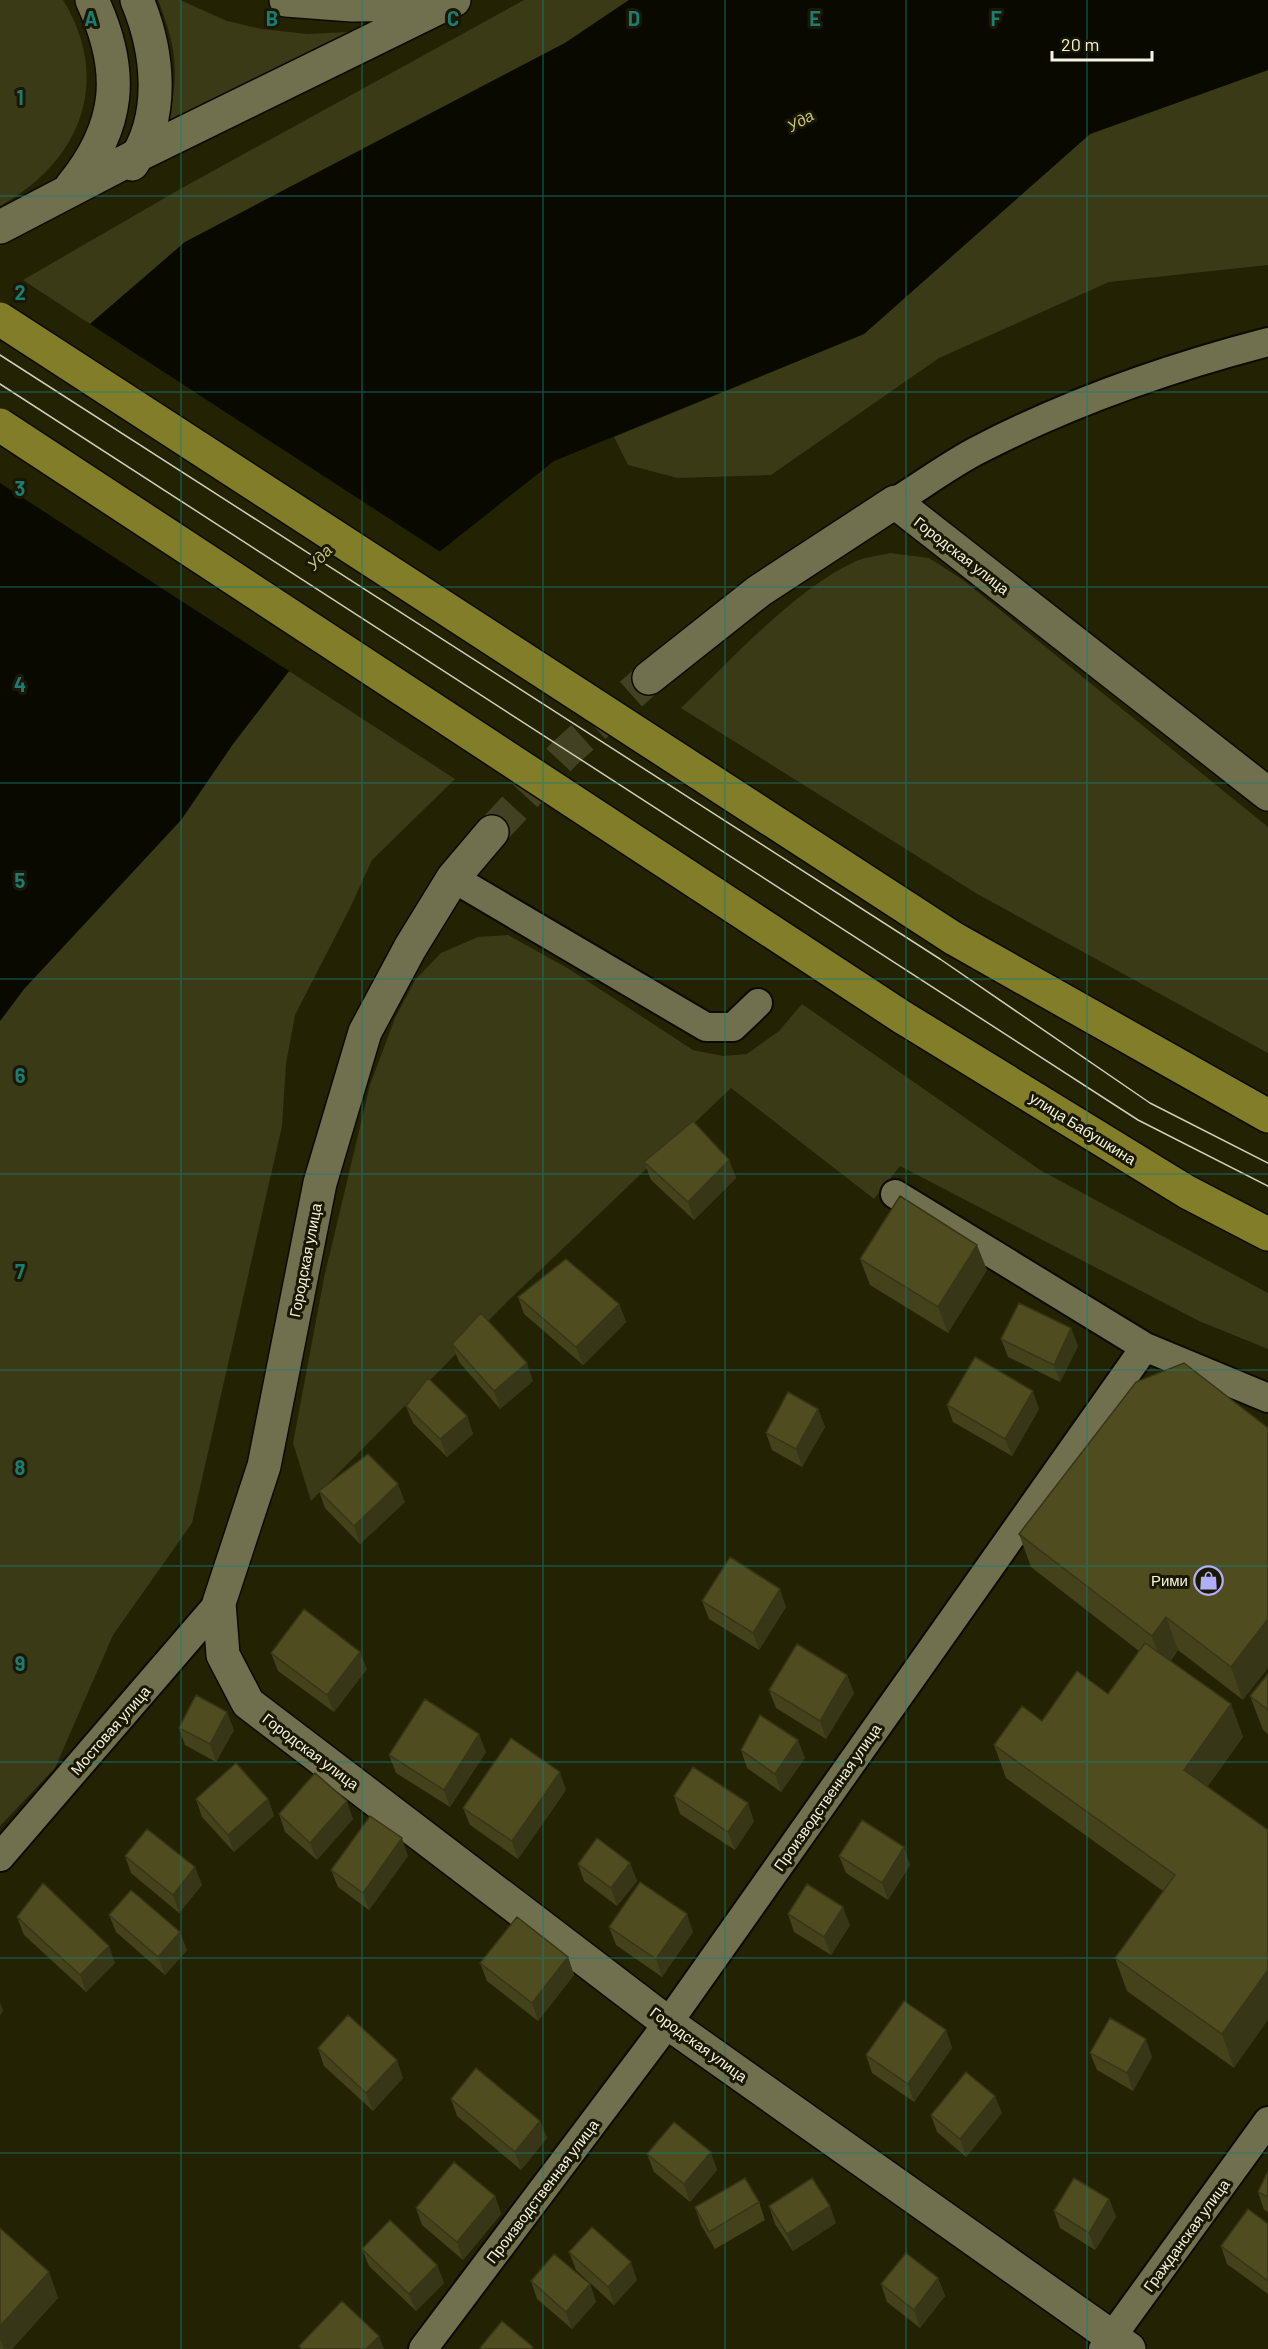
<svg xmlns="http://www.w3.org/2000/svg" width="1268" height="2349" font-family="Barlow,sans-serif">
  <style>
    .green { fill: #3b3a17 }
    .water { fill: #0a0900 }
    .pier { fill: #232202 }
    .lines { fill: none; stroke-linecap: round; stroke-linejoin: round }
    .secondary-tunnel { stroke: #424223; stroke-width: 33; stroke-dasharray: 33 16; stroke-linecap: butt }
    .street-casing { stroke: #0c0b00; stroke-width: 32 }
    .secondary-casing { stroke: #0c0b00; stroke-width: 36 }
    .primary-casing { stroke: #0c0b00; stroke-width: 36 }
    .street { stroke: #71704e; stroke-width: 28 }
    .secondary { stroke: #71704e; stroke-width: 33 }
    .primary { stroke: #817d29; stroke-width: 33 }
    .tram { stroke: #cfceb9; stroke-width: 1.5 }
    .primary-bridge-casing { stroke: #0c0b00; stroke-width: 36; stroke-linecap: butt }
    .primary-bridge { stroke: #817d29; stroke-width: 33 }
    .wall { fill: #44421b }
    .shaded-wall { fill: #373616 }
    .building { fill: #4f4d1f; stroke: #373616; stroke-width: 1.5 }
    .grid { fill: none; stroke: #1a7c74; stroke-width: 1.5; stroke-opacity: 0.55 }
    .labels { text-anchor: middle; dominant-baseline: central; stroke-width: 6; stroke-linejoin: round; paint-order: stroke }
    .street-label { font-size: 15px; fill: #f4f4e1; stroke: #1a1800 }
    .poi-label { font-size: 15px; fill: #f4f4e1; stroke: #1a1800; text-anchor: end }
    .water-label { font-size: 16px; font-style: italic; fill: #c7c47a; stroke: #1a1800 }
    .grid-label { font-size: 20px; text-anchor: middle; font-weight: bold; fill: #1a7c74; stroke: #1a1800; stroke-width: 6; stroke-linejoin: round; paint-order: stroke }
  </style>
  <rect width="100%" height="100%" fill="#232202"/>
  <!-- green -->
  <path class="green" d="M0,0h63c50,81 17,162 -63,206z
    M158,0h22l47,21 35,8 45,5 41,-2 -179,92c9,-53 9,-73 -11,-124z
    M524,0h105l-64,43 -380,199 -95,82 -67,-44 159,-92z
    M1268,70v195l-159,17 -170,76 -168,117 -93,3 -50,-13 -14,-28 250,-103 226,-200z
    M890,553l39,5 34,22 305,247v226l-289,-158 -298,-187c49,-47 112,-117 173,-146 10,-5 25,-6 36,-9z
    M289,671l166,108 -83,81 -22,48 -55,107 -9,49 -4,62 -7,31 -83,366 -79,112 -58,133 -55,58v-805l24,-32 157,-169 52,-76z
    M508,935l61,34 124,81 30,6 24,-2 32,-23 23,-27 238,166 228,123v56l-69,-28 -299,-155 -26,33 -143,-111 -222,212 -198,201 -18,-58 31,-165 46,-193 25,-67 20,-38 26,-27 37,-16z"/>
  <!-- water -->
  <path class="water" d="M629,0h639v70l-178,64 -226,200 -310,127 -265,210 -56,73 -52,76 -157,169 -24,32v-557l90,-140 95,-82 380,-199z"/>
  <!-- pier -->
  <path class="pier" d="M87,322l355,231 -150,120 -292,-190v-25z"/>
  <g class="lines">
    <!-- secondary-tunnel -->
    <path class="secondary-tunnel" d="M492,832l73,-79 84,-75"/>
    <defs>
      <path id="street" d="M895,502c27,-17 53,-36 81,-51 92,-48 192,-83 292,-109
        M453,878l253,149h27l25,-24
        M895,1194l250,153
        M0,1857l219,-254
        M423,2349l245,-326 477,-676 123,51
        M1103,2349l165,-228"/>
      <path id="secondary" d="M286,0l66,5 83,-1
        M132,164c34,-47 26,-114 5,-164
        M71,187c50,-61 54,-116 21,-187
        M0,227l138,-72 316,-155
        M649,678l110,-87 136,-89 373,292
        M492,832l-39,46 -43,70 -45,84 -45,151 -56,283 -45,137 4,52 25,48 420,320 461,326"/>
      <path id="primary" d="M953,938l315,178
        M902,1017l285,175 81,42"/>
    </defs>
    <!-- street casing -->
    <use href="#street" class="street-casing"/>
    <!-- secondary casing -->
    <use href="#secondary" class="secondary-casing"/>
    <!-- primary casing -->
    <use href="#primary" class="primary-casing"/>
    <!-- street -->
    <use href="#street" class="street"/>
    <!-- secondary -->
    <use href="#secondary" class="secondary"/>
    <!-- primary -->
    <use href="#primary" class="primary"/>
    <!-- tram -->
    <path class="tram" d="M0,355l940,604 210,144 118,60
      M0,384l1138,736 130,66"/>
    <defs>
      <path id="primary-bridge" d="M0,319l953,619
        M0,425l902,592"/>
    </defs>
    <!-- primary-bridge casing -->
    <use href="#primary-bridge" class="primary-bridge-casing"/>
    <!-- primary-bridge -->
    <use href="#primary-bridge" class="primary-bridge"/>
  </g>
  <!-- wall -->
  <path class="wall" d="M729,1160l7,18 -42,42 -43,-40 -7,-18z
    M860,1259l127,11 -39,63 -78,-48z
    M518,1297l101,7 7,18 -43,43 -59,-51z
    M1071,1328l7,18 -18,36 -52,-25 -7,-18z
    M452,1344l81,37 -33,28 -41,-47z
    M1136,1382l107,318 -65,-50 -7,11 60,43 12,33 -36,50 27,281 -107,-77 -12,-33 48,-67 -157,-113 -12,-33 48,-24 66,-27 31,-43 -108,-84 -12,-33z
    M947,1405l92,4 -27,47 -59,-34z
    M406,1406l61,10 6,18 -26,23 -34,-34z
    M818,1409l7,18 -23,40 -30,-17 -6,-17z
    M319,1491l86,11 -45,42 -35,-36z
    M702,1601l84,6 -27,43 -50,-31z
    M271,1653l96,16 -33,43 -56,-41z
    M1268,1674v60l-5,-4 -13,-34z
    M847,1675l7,18 -28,46 -50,-31 -7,-18z
    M179,1728l55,2 -18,32 -31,-17z
    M741,1750l64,8 -24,34 -34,-24z
    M486,1752l-36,55 -54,-34 -7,-18z
    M566,1790l-48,69 -48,-34 -7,-17z
    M674,1796l80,25 -19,29 -55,-36z
    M196,1799h72l6,17 -40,36 -32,-35z
    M279,1814l74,5 -36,41 -32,-28z
    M125,1856l70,11 7,18 -23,28 -48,-40z
    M408,1856l-39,54 -31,-23 -7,-17z
    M839,1856l71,9 -22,35 -42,-27z
    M630,1863l7,18 -20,25 -33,-25 -6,-17z
    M788,1914l62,11 -19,30 -37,-23z
    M109,1915l78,35 -22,25 -49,-43z
    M17,1917l98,46 -29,29 -62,-57z
    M609,1927l84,5 -31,45 -46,-32z
    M568,1957l6,18 -36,46 -51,-40 -7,-18z
    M946,2030l6,18 -38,54 -42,-29 -6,-18z
    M318,2048l85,30 -30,33 -49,-45z
    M1090,2053l62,4 -19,34 -36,-21z
    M451,2099l89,22 7,17 -26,32 -64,-54z
    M1002,2113l-36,44 -29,-25 -6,-17z
    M647,2154l70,16 -27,32 -36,-30z
    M1268,2171v41l-4,-2 -6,-18z
    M495,2196l6,18 -38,46 -41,-35 -6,-17z
    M1109,2199l7,18 -21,33 -35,-22 -6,-17z
    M759,2202l6,18 -50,29 -14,-24 -6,-18z
    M769,2206l67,17 -43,28 -18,-27z
    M1268,2224v70l-41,-30 -6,-18z
    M0,2228l49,44 9,26 -46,51h-12z
    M362,2249l75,16 7,18 -28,28 -47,-45z
    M569,2252l68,28 -23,25 -38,-35z
    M938,2278l7,18 -25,32 -33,-26 -6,-18z
    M531,2281l59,3 6,18 -24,27 -35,-30z"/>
  <!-- shaded-wall -->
  <path class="shaded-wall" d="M729,1160l7,18 -42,42 -6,-18z
    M977,1245l10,25 -39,63 -10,-26z
    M619,1304l7,18 -43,43 -7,-18z
    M1071,1328l7,18 -18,36 -6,-17z
    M527,1363l6,18 -33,28 -6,-18z
    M1033,1391l6,18 -27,47 -7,-17z
    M818,1409l7,18 -23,40 -6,-18z
    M467,1416l6,18 -26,23 -7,-18z
    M398,1484l7,18 -45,42 -6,-18z
    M780,1589l6,18 -27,43 -6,-17z
    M1166,1617l12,33 -14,20 -12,-34z
    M1268,1619v49l-25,32 -12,-33z
    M360,1652l7,17 -33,43 -7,-17z
    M847,1675l7,18 -28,46 -6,-18z
    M1231,1704l12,33 -47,66 -12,-33z
    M227,1712l7,18 -18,32 -6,-18z
    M479,1734l7,18 -36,55 -6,-17z
    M798,1740l7,18 -24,34 -6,-18z
    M560,1772l6,18 -48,69 -6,-18z
    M268,1799l6,17 -40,36 -6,-17z
    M347,1801l6,18 -36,41 -7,-17z
    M748,1803l6,18 -19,29 -7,-18z
    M402,1838l6,18 -39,54 -6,-17z
    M904,1847l6,18 -22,35 -6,-17z
    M630,1863l7,18 -20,25 -6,-18z
    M195,1867l7,18 -23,28 -6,-18z
    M843,1907l7,18 -19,30 -7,-18z
    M687,1914l6,18 -31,45 -6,-18z
    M180,1932l7,18 -22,25 -7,-18z
    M109,1946l6,17 -29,29 -6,-17z
    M568,1957l6,18 -36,46 -6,-18z
    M1268,1970v50l-34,48 -12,-34z
    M0,2002l3,9 -3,5z
    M946,2030l6,18 -38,54 -6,-18z
    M1146,2039l6,18 -19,34 -6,-18z
    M397,2060l6,18 -30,33 -7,-18z
    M995,2096l7,17 -36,44 -6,-18z
    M540,2121l7,17 -26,32 -6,-18z
    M711,2152l6,18 -27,32 -6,-18z
    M495,2196l6,18 -38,46 -6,-18z
    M1109,2199l7,18 -21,33 -6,-17z
    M830,2206l6,17 -43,28 -6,-17z
    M631,2262l6,18 -23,25 -6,-18z
    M437,2265l7,18 -28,28 -7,-17z
    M49,2272l9,26 -46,51h-8l-4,-10v-13z
    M938,2278l7,18 -25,32 -6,-18z
    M590,2284l6,18 -24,27 -6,-17z
    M379,2336l5,13h-18z"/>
  <!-- building -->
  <path class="building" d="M693,1121l36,39 -41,42 -44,-40z
    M900,1196l77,49 -39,62 -78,-48z
    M566,1259l53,45 -43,43 -58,-50z
    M1019,1303l52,25 -17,37 -53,-26z
    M481,1313l46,50 -33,28 -42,-47z
    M975,1357l58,34 -28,48 -58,-34z
    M1184,1363l84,65v191l-37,48 -65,-50 -14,19 -133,-102 117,-152z
    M428,1378l39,38 -27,23 -34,-33z
    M788,1392l30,17 -22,40 -30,-16z
    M368,1454l30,30 -44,42 -35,-35z
    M730,1557l50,32 -27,44 -51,-32z
    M304,1609l56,43 -33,43 -56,-42z
    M1145,1643l86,61 -47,66 84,60v140l-46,64 -107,-76 60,-83 -181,-130 28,-39 20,15 35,-50 31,23z
    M797,1644l50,31 -27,46 -51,-31z
    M1268,1674v36l-18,-14z
    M196,1695l31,17 -17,32 -31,-16z
    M425,1699l54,35 -35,56 -55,-35z
    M760,1715l38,25 -23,34 -34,-24z
    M511,1738l49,34 -48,69 -49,-33z
    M236,1763l32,36 -40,36 -32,-36z
    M693,1767l55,36 -20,29 -54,-36z
    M315,1773l32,28 -37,42 -31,-29z
    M370,1816l32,22 -39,55 -32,-23z
    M862,1820l42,27 -22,36 -43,-27z
    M147,1829l48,38 -22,28 -48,-39z
    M597,1838l33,25 -19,25 -33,-24z
    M640,1882l47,32 -31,45 -47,-32z
    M43,1883l66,63 -29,29 -63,-58z
    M807,1884l36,23 -19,30 -36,-23z
    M131,1890l49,42 -22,25 -49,-42z
    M517,1917l51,40 -36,46 -52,-40z
    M904,2001l42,29 -38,54 -42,-29z
    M348,2015l49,45 -31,33 -48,-45z
    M1110,2018l36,21 -19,34 -37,-20z
    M476,2068l64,53 -25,31 -64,-53z
    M966,2072l29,24 -35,43 -29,-24z
    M674,2122l37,30 -27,32 -37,-30z
    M454,2162l41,34 -38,46 -41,-34z
    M1268,2171v26l-10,-5z
    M745,2178l14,24 -50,30 -14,-25z
    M812,2178l18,28 -43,28 -18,-28z
    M1074,2178l35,21 -20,34 -35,-22z
    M1248,2209l20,15v57l-47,-35z
    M390,2220l47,45 -28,29 -47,-45z
    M592,2227l39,35 -23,25 -39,-35z
    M0,2228l49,44 -49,54z
    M906,2253l32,25 -24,32 -33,-26z
    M554,2254l36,30 -24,28 -35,-31z
    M342,2301l37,35 -13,13h-64l-3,-3z
    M502,2321l31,26 -2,2h-50l-1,-1z"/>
  <!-- grid -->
  <path class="grid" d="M181,0v2349M362,0v2349M543,0v2349M725,0v2349M906,0v2349M1087,0v2349M0,196h1268M0,392h1268M0,587h1268M0,783h1268M0,979h1268M0,1174h1268M0,1370h1268M0,1566h1268M0,1762h1268M0,1958h1268M0,2153h1268"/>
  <!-- icons -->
  <defs>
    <symbol id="shop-ring" viewBox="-11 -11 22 22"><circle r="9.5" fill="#1a1800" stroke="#b2adf9" stroke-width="1.5"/><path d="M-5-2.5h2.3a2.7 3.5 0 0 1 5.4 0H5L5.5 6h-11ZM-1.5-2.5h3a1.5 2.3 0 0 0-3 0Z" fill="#b2adf9"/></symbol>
  </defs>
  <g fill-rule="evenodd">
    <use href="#shop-ring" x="1192" y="1564" width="33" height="33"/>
  </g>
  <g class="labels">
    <!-- street labels -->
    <g class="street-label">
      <text transform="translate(962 555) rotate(38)">Городская улица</text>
      <text transform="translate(1083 1128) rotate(32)">улица Бабушкина</text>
      <text transform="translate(305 1260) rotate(-79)">Городская улица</text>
      <text transform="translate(110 1730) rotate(-49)">Мостовая улица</text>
      <text transform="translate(311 1751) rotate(37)">Городская улица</text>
      <text transform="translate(827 1797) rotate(-55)">Производственная улица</text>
      <text transform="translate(699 2044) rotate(36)">Городская улица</text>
      <text transform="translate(542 2191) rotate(-53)">Производственная улица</text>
      <text transform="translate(1186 2235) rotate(-54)">Гражданская улица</text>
    </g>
    <!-- poi labels -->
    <g class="poi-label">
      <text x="1188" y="1580">Рими</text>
    </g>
    <!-- water labels -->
    <g class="water-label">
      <text transform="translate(800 120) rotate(-30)">Уда</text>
      <text transform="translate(319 557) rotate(-47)">Уда</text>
    </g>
  </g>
  <g class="grid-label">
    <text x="91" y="26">A</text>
    <text x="272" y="26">B</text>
    <text x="453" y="26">C</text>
    <text x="634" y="26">D</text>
    <text x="815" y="26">E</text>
    <text x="996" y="26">F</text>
    <text x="20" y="105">1</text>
    <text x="20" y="300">2</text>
    <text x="20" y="496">3</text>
    <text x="20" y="692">4</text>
    <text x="20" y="888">5</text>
    <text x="20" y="1083">6</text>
    <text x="20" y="1279">7</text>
    <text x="20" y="1475">8</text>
    <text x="20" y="1671">9</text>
  </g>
  <!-- scale -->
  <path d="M1052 51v9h100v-9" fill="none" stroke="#f4f4e1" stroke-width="3"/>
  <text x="1061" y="51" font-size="18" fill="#f4f4e1" stroke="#1a1800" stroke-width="4.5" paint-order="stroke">20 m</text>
</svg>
